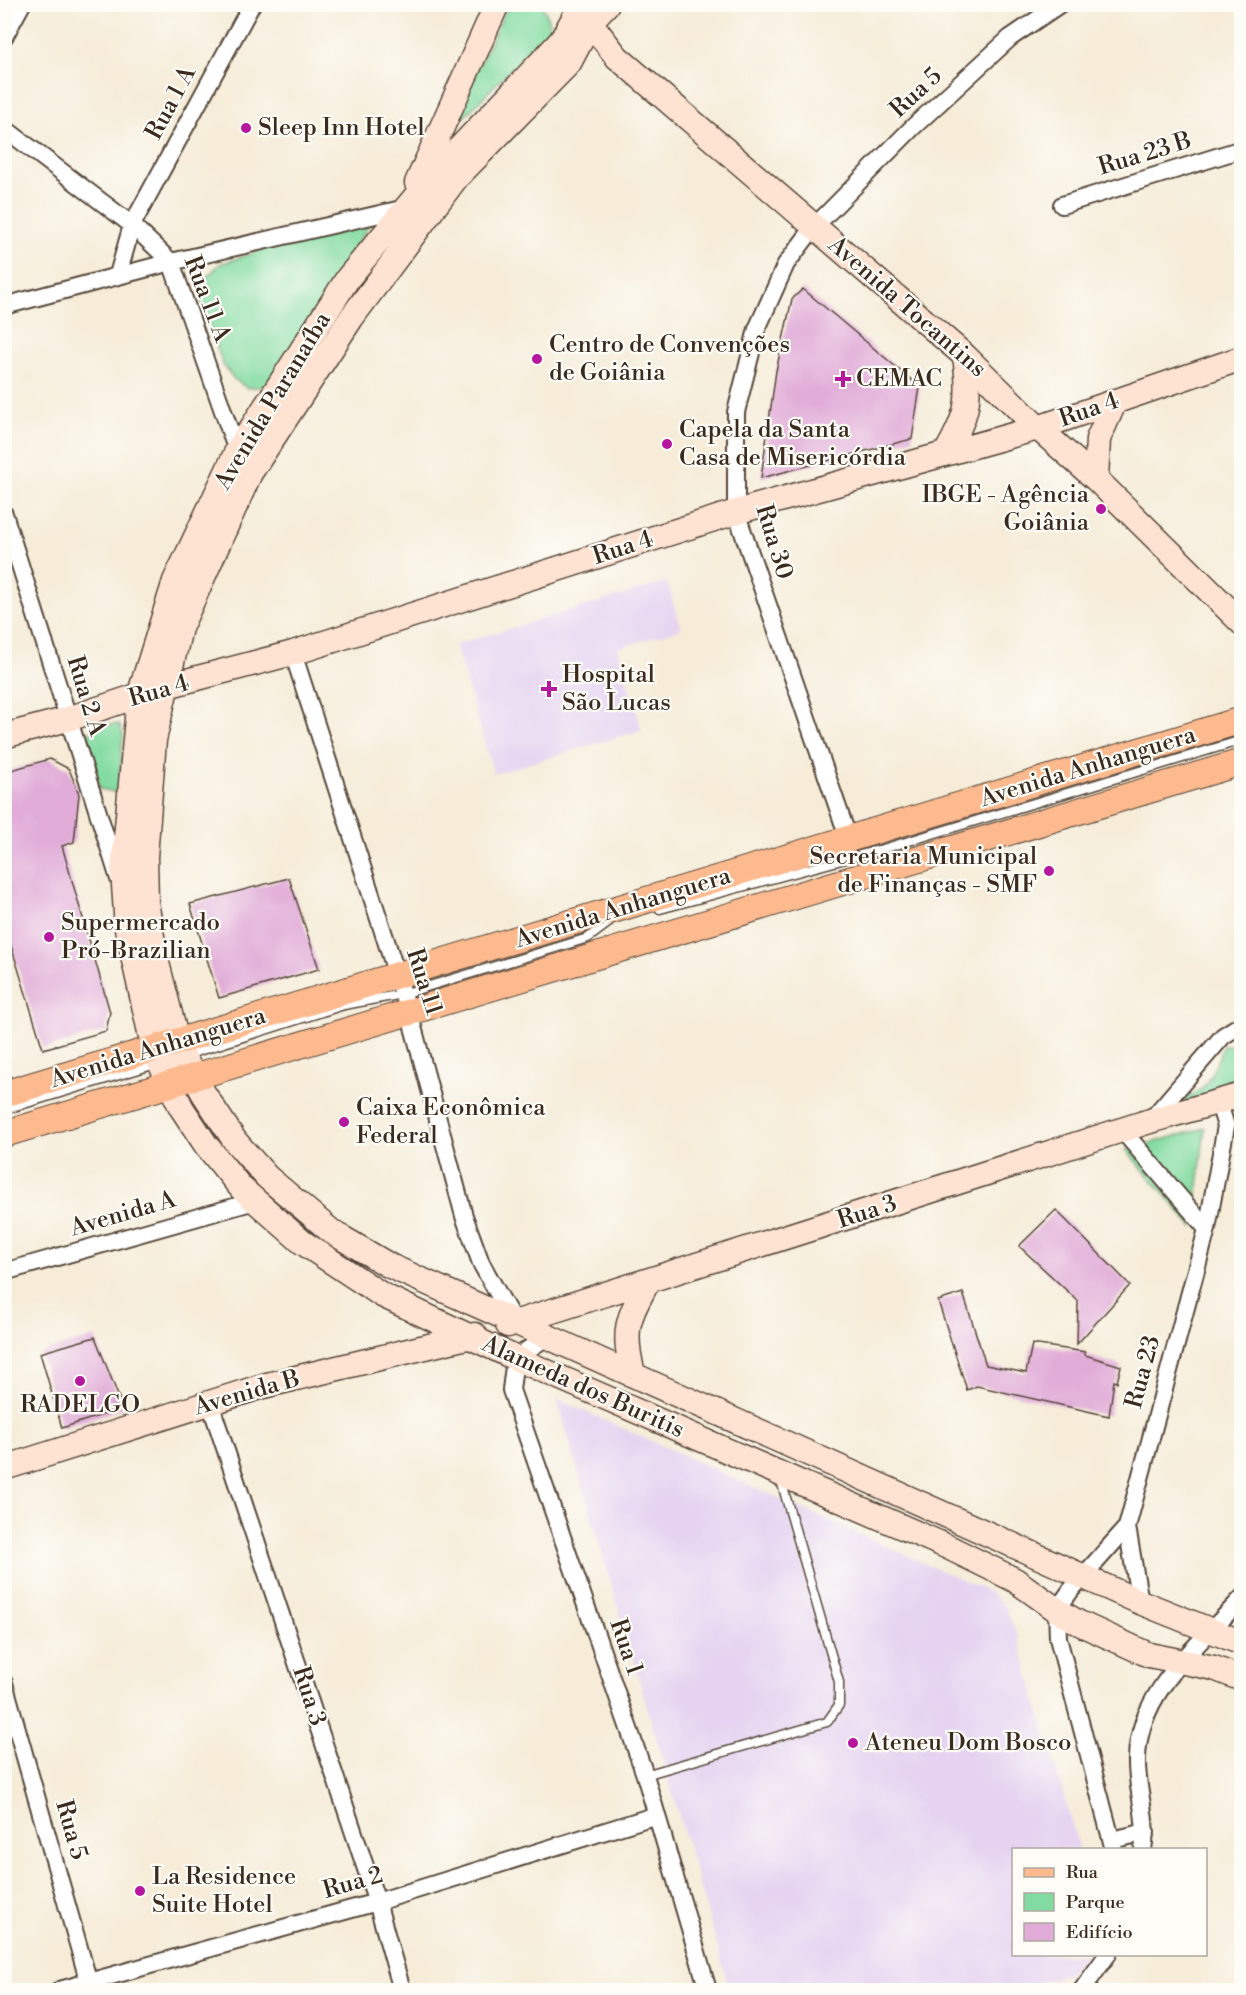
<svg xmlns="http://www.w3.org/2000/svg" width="1246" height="1995" font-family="'Libre Bodoni',serif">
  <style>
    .built { fill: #e5d3f1 }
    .green { fill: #82dba0; stroke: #5e825f; stroke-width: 1.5 }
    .building { fill: #e1acd8 }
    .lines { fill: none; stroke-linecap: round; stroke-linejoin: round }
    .lane-casing { stroke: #57473a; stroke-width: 11 }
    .street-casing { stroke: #57473a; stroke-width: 20 }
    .secondary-casing { stroke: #57473a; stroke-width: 27 }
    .primary-casing { stroke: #57473a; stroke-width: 28 }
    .lane { stroke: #fff; stroke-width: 8 }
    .street { stroke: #fff; stroke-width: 16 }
    .secondary { stroke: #fee3d2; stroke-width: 24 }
    .primary { stroke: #fcba8e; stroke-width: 26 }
    .poi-dot { fill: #b5179e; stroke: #fdfcf7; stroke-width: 2 }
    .labels { text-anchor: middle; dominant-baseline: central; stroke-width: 4.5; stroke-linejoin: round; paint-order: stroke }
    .street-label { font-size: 24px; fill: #3b2a1e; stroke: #fdfcf7 }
    .poi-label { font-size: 24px; fill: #3b2a1e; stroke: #fdfcf7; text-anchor: start }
  </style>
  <rect width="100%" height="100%" fill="#fdfcf7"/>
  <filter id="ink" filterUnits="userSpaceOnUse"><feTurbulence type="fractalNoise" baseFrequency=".0167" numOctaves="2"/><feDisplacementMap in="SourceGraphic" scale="12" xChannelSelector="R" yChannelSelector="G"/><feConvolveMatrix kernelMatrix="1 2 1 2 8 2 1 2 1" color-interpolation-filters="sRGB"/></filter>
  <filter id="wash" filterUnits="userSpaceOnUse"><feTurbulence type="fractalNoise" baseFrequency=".008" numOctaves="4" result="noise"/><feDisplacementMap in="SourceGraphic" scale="24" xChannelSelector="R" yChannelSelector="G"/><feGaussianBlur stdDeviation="1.35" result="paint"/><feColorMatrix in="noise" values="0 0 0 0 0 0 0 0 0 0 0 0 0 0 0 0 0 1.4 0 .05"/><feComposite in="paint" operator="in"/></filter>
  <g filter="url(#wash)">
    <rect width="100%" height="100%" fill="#f6ecd8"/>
    <!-- built -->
    <path class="built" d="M667,582l14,47 -64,19 25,82 -148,44 -39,-129z
      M557,1399l434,194 15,16 12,28 61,212 -65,1v104l73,1 -18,18 -49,17h-290z"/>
    <!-- green -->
    <path class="green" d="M508,5h33l5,7 4,16 -104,108z
      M372,220l-103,166 -22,2 -13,-9 -11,-14 -22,-64 2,-20 17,-17 86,-29z
      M119,724l4,10 -4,53 -5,5 -14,-3 -14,-54 15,-10z
      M1238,1045l3,2v40l-68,19c5,-9 15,-8 24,-14 14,-9 20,-32 26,-46z
      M1205,1128l-12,99 -67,-77z"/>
    <g id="blocks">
      <!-- building -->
      <path class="building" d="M803,289l117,98 -8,52 -151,39 15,-107 16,-72z
        M50,759l19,10 10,25 -5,48 -12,4 48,166 -4,19 -63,18 -39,-126v-151z
        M289,878l30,91 -100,29 -29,-94z
        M1056,1210l74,75 -53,59 1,-43 -59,-55z
        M963,1293l23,72 40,8 6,-29 53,8v3l36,11 -4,16 -3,-1 -5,35 -132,-30 -10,4 -29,-89z
        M95,1337l28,71 -61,20 -22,-75z"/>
    </g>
  </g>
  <g filter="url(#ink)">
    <use href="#blocks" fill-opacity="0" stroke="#57473a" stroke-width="1.5"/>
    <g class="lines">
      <defs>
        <path id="lane" d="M660,909l226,-61 356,-108
          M608,923l-20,15 -185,56 -59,11 54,-24 179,-53z
          M186,1055l158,-50
          M4,1074l8,14
          M4,1110l155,-47
          M645,1775l182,-53 12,-17v-23l-59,-205"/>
        <path id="street" d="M4,37l18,-33
          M4,128l128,97 39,37 66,189
          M1062,205l180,-56
          M118,275l14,-50 120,-221
          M4,306l167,-44 235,-54
          M4,514l115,365
          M293,653l116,359 55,204 17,47 33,59
          M849,840l-113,-328v-100l21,-83 29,-65 28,-37 99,-100 97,-89 50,-34
          M1150,1121l73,-85 19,-12
          M1122,1130l85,99
          M4,1272l251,-71
          M547,1337l-32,21 -4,32 134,385 63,215
          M210,1403l167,499 25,88
          M1140,1602l-13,-75 80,-298 19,-103 -8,-25
          M4,1683l87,307
          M1112,1840l34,-8
          M1114,1850l-56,-212 -1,-28 14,-20 56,-63
          M1143,1850c6,-32 -7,-60 -6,-91 1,-69 63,-114 105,-161
          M60,1990l317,-88 280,-87
          M1082,1990l26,-36"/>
        <path id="secondary" d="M582,4l-21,37 -128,135 -85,102 -111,173 -62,130 -36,115 -16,174 4,59 27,121 27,57 25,38 35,43 61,54 80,53 133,63 433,189 67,33 42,30 22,13 70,32 65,13 28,11
          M607,4l-16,17 -22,42 -113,115 -104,139 -102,156 -70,155 -26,112 -9,117 1,45 10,57 23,90 25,45 31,47 32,36 65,55 58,34 750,336 102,41
          M582,12l35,45 348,299 73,72 58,51 146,144
          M417,183l80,-179
          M946,453c22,-38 25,-53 19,-97
          M1096,479l2,-40 17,-38
          M4,736l64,-17 99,-33 126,-33 443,-141 302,-84 204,-70
          M508,1325l642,-204 92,-26
          M633,1374c-11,-44 -6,-54 15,-93
          M4,1468l259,-82 212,-51"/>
        <path id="primary" d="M4,1094l1238,-374
          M4,1134l1238,-372"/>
      </defs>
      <!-- lane casing -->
      <use href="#lane" class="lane-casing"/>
      <!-- street casing -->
      <use href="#street" class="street-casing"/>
      <!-- secondary casing -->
      <use href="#secondary" class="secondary-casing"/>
      <!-- primary casing -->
      <use href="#primary" class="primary-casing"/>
      <!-- lane -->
      <use href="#lane" class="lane"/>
      <!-- street -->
      <use href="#street" class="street"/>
      <!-- secondary -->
      <use href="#secondary" class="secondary"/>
      <!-- primary -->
      <use href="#primary" class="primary"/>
    </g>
  </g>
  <!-- markers -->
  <g class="poi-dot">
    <circle cx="246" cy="128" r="6"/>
    <circle cx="537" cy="359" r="6"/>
    <path d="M840 370h6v6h6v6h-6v6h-6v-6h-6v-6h6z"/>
    <circle cx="667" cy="444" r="6"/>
    <circle cx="1101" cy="509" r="6"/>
    <path d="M546 680h6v6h6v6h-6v6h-6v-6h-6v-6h6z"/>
    <circle cx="1049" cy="871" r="6"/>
    <circle cx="49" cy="937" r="6"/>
    <circle cx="344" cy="1122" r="6"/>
    <circle cx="80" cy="1381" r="6"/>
    <circle cx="853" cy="1743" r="6"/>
    <circle cx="140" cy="1891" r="6"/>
  </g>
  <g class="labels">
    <!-- street labels -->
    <g class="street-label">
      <text transform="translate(916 93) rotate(-43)">Rua 5</text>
      <text transform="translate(171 103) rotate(-62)">Rua 1 A</text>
      <text transform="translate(1145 154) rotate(-17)">Rua 23 B</text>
      <text transform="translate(207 299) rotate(69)">Rua 11 A</text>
      <text transform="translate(907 307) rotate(41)">Avenida Tocantins</text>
      <text transform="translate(273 401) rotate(-59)">Avenida Paranaíba</text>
      <text transform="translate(1089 410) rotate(-19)">Rua 4</text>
      <text transform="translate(774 542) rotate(73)">Rua 30</text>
      <text transform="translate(623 548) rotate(-18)">Rua 4</text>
      <text transform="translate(159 691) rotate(-16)">Rua 4</text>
      <text transform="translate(86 696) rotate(73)">Rua 2 A</text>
      <text transform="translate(1088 767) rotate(-17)">Avenida Anhanguera</text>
      <text transform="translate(623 908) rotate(-17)">Avenida Anhanguera</text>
      <text transform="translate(424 982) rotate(72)">Rua 11</text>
      <text transform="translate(158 1048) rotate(-17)">Avenida Anhanguera</text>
      <text transform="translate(867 1212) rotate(-18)">Rua 3</text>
      <text transform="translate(123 1214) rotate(-16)">Avenida A</text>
      <text transform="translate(1143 1372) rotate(-75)">Rua 23</text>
      <text transform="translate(583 1387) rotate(24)">Alameda dos Buritis</text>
      <text transform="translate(247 1393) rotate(-16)">Avenida B</text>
      <text transform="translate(626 1647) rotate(71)">Rua 1</text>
      <text transform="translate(309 1696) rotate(72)">Rua 3</text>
      <text transform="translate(71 1830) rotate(74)">Rua 5</text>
      <text transform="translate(353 1883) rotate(-16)">Rua 2</text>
    </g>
    <!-- poi labels -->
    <g class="poi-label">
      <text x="258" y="128">Sleep Inn Hotel</text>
      <text x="549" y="345">Centro de Convenções<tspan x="549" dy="28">de Goiânia</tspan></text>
      <text x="856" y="379">CEMAC</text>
      <text x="679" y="430">Capela da Santa<tspan x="679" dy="28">Casa de Misericórdia</tspan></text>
      <text x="1089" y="495" text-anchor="end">IBGE - Agência<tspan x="1089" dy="28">Goiânia</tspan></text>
      <text x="562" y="675">Hospital<tspan x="562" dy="28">São Lucas</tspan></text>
      <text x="1037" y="857" text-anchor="end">Secretaria Municipal<tspan x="1037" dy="28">de Finanças - SMF</tspan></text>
      <text x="61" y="923">Supermercado<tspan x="61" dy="28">Pró-Brazilian</tspan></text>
      <text x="356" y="1108">Caixa Econômica<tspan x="356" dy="28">Federal</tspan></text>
      <text x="80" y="1405" text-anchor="middle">RADELGO</text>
      <text x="865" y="1743">Ateneu Dom Bosco</text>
      <text x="152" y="1877">La Residence<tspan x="152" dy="28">Suite Hotel</tspan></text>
    </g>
  </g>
  <!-- margin -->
  <rect width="1246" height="1995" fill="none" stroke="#fdfcf7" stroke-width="24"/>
  <!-- legend -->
  <rect x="1012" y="1848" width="195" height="108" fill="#fdfcf7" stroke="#afa8a0" stroke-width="1.5"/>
  <rect x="1024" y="1868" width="30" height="9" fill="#fcba8e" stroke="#afa8a0" stroke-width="1.5"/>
  <text x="1066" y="1878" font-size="18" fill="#3b2a1e">Rua</text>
  <rect x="1024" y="1893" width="30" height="18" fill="#82dba0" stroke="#afa8a0" stroke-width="1.5"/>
  <text x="1066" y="1908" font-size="18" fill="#3b2a1e">Parque</text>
  <rect x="1024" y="1923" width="30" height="18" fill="#e1acd8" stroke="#afa8a0" stroke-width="1.5"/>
  <text x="1066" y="1938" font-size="18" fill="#3b2a1e">Edifício</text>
</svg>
